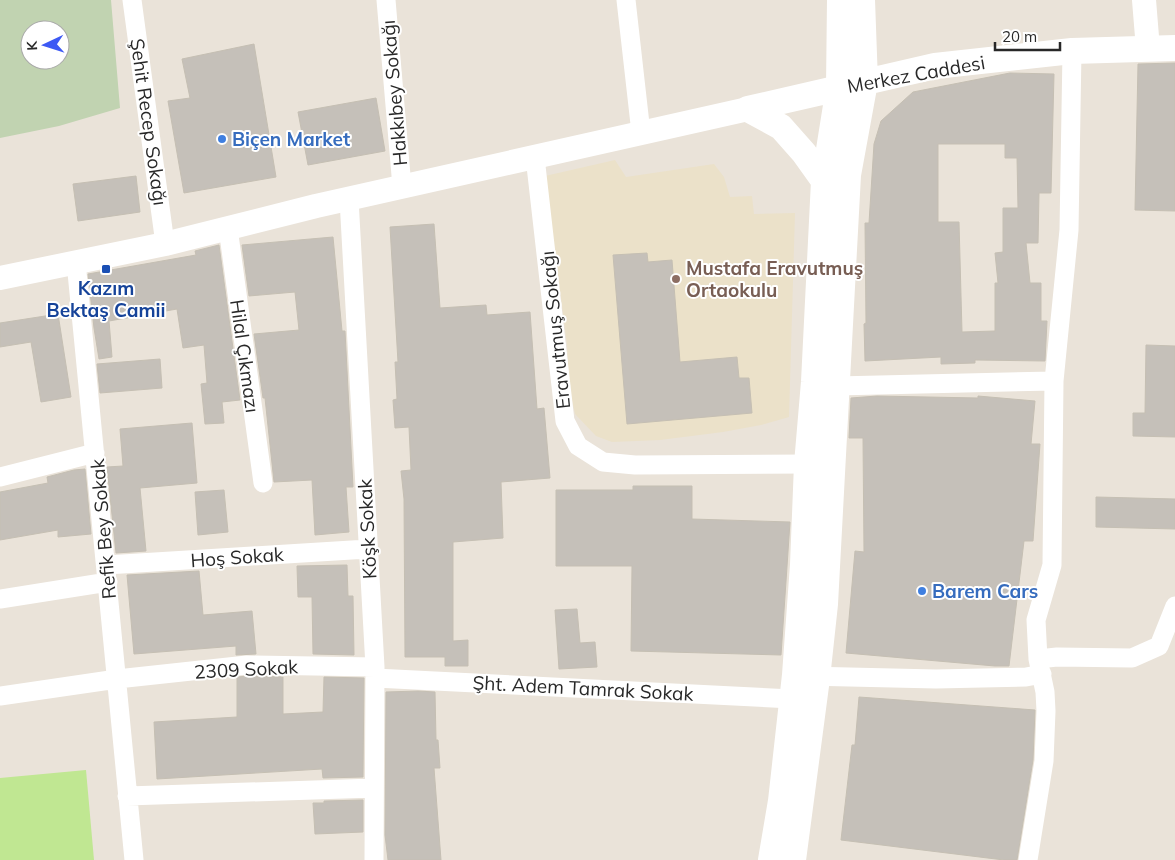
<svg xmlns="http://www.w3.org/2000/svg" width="1175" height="860" font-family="Mulish,sans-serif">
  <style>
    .education { fill: #ebe1c9 }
    .cemetery { fill: #c1d3b1; fill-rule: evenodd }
    .pitch { fill: #c0e792 }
    .building { fill: #c5c0b9; stroke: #c5bfb3; fill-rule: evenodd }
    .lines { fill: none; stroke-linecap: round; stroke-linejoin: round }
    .minor { stroke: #fff; stroke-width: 19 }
    .tertiary { stroke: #fff; stroke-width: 24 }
    .secondary { stroke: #fff; stroke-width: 26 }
    .shop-dot { fill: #3f7fe0; stroke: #fff; stroke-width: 2 }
    .transit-dot { fill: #1a4fb4; stroke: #fff; stroke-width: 2 }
    .education-dot { fill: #8d6e63; stroke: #fff; stroke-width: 2 }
    .labels { text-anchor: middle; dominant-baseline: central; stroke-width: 4; stroke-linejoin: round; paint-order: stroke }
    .street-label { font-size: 19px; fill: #282828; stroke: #fff }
    .shop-label { font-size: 19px; font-weight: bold; fill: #366cbe; stroke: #fff; text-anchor: start }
    .education-label { font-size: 19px; font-weight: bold; fill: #785e54; stroke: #fff; text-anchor: start }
    .transit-label { font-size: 19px; font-weight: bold; fill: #164399; stroke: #fff }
  </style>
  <rect width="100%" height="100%" fill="#eae3d9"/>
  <!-- education -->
  <path class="education" d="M615,160l11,17 88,-13 10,13 6,20 22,-1 2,18 41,-1 -6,204 -28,8 -38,7 -63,8 -48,2 -16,-6 -21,-22 -6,-28 -2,-42 -22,-168z"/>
  <!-- cemetery -->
  <path class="cemetery" d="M0,0h111l9,108 -61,18 -59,12zM30,30h30v30h-30z"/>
  <!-- pitch -->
  <path class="pitch" d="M86,770l8,90h-94v-82z"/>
  <!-- building -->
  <path class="building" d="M254,44l22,133 -92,16 -16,-92 22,-3 -8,-39z
    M1175,63v148l-40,-1 3,-146z
    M1010,73l44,1 -3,119h-12l-1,50h-12l4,40h11v38h6l-2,40 -70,-1v3l-34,1v-7l-76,4 -1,-37 2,-1 -1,-100h4l5,-79 7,-23 32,-29zM938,144h67v14h12l1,50h-15v44l-8,1 3,30h-3v48l-33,1 -3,-110h-21z
    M376,98l9,53 -77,14 -10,-53z
    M136,176l4,36 -62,9 -5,-37z
    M434,224l6,84 46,-3 1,10 43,-3 7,97 7,-1 6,70 -49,4 2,56 -50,4v99l15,-1v26h-23v-9h-40l-1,-158 -3,-28 10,-1 -2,-43 -14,1 -2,-28 4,-1 -2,-37h3l-8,-135z
    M333,237l9,94h3l8,156h-7l3,45 -34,3 -3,-55 -38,2 -9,-84h-2l-9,-64 45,-4 -4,-38 -46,4 -7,-51z
    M219,245l21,155 -18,2 2,21 -19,1 -4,-40 6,-1 -3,-38 -21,3 -6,-39 -68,12 3,36 -13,2 -5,-31 -6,-54 108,-19 -1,-4z
    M647,253l1,9 24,-2 8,102 57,-5 2,21h10l3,35 -125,11 -14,-169z
    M58,314l13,83 -30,5 -10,-60 -31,5v-24z
    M1146,345l29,1v91l-42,-1v-23h12z
    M160,359l2,29 -62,5 -3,-29z
    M877,396l101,2v-2l57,5 -4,43h9l-7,97h-9l-15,125h-14l-149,-13 9,-102 9,1 -1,-114h-14l2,-40z
    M192,423l5,60 -57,5 6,63 -30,2 -9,-86 16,-1 -3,-37z
    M85,469l6,65 -33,3v-7l-58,10v-48l48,-9 -1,-6 27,-7z
    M633,486h59v33l98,3 -9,133 -150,-4 1,-85h-76v-76h77z
    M224,490l4,42 -30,3 -3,-43z
    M1096,497l79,2v30l-79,-2z
    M347,565l1,31h5l1,59 -41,-1 -1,-57h-14l-1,-31z
    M199,571l4,44 49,-4 4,43 -20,1v-9l-102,8 -7,-79z
    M577,609l3,34 15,-1 2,25 -38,2 -4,-59z
    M248,676l35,1v37l40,-2 1,-35 40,1 -1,99 -40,1 -1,-9 -165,10 -3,-57 83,-5v-40z
    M418,691l17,1 1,48h2l2,28h-6l7,92h-53l-3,-25 1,-143z
    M859,697l176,13 -2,50 -16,100h-13l-163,-20 11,-95h3z
    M363,800v32l-48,2 -2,-31h11v-2z"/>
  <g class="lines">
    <!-- minor -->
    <path class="minor" d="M132,0l33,244
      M386,0l16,187
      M626,0l15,133
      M535,157l30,264 13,25 25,16 32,3 172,-1
      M349,199l26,468 -1,193
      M228,228l35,255
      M76,262l58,598
      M836,386l218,-5
      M0,477l95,-24
      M106,565l262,-16
      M0,599l108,-17
      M1038,659l19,-2 75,1 27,-12 16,-40
      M806,676l130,3 90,-2 16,-3
      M375,678l417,21
      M0,696l117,-17 130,-14 128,2
      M127,796l247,-8
      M1028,860l16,-99 2,-50 -1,-19 -7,-33 -2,-39 16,-55 2,-184 15,-151 3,-179"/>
    <!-- tertiary -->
    <path class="tertiary" d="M1144,0l4,49
      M0,278l165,-34 151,-38 432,-97"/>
    <!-- secondary -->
    <path class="secondary" d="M748,109l187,-43 137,-15 103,-3
      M748,109l33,18 23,26 20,28
      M771,860l10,-59 14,-126 8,-110 4,-101 7,-82 10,-201 15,-94 1,-87
      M793,860l24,-182 8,-74 23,-429 17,-93 -3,-82"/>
  </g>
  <!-- markers -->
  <g class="shop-dot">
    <circle cx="222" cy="139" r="5"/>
    <circle cx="922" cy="591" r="5"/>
  </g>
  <rect class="transit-dot" x="101" y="264" width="10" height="10" rx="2.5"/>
  <circle class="education-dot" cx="676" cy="279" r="5"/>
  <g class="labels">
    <!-- street labels -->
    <g class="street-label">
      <text transform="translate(916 74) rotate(-10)">Merkez Caddesi</text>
      <text transform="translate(394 93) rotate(-95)">Hakkıbey Sokağı</text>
      <text transform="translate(149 122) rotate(82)">Şehit Recep Sokağı</text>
      <text transform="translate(555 330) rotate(-96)">Eravutmuş Sokağı</text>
      <text transform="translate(245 356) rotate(82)">Hilal Çıkmazı</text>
      <text transform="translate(103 529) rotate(-95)">Refik Bey Sokak</text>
      <text transform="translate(367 529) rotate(-93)">Köşk Sokak</text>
      <text transform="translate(237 557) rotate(-4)">Hoş Sokak</text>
      <text transform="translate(246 669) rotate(-3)">2309 Sokak</text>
      <text transform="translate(583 688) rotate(3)">Şht. Adem Tamrak Sokak</text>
    </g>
    <!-- shop labels -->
    <g class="shop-label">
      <text x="232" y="139">Biçen Market</text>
      <text x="932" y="591">Barem Cars</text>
    </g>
    <!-- education labels -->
    <g class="education-label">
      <text x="686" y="268">Mustafa Eravutmuş<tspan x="686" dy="22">Ortaokulu</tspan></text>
    </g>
    <!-- transit labels -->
    <g class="transit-label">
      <text x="106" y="288">Kazım<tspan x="106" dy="22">Bektaş Camii</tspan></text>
    </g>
  </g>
  <!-- north arrow -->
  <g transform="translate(45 45) rotate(266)"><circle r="24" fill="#ffffff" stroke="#a9a9a9"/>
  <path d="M0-4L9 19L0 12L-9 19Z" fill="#3d59f4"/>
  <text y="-8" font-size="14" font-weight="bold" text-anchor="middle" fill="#282828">K</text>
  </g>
  <!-- scale -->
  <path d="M995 42v8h65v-8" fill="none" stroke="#282828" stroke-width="2.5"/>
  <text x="1002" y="42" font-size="15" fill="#282828" stroke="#ffffff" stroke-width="4" paint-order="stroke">20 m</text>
</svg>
